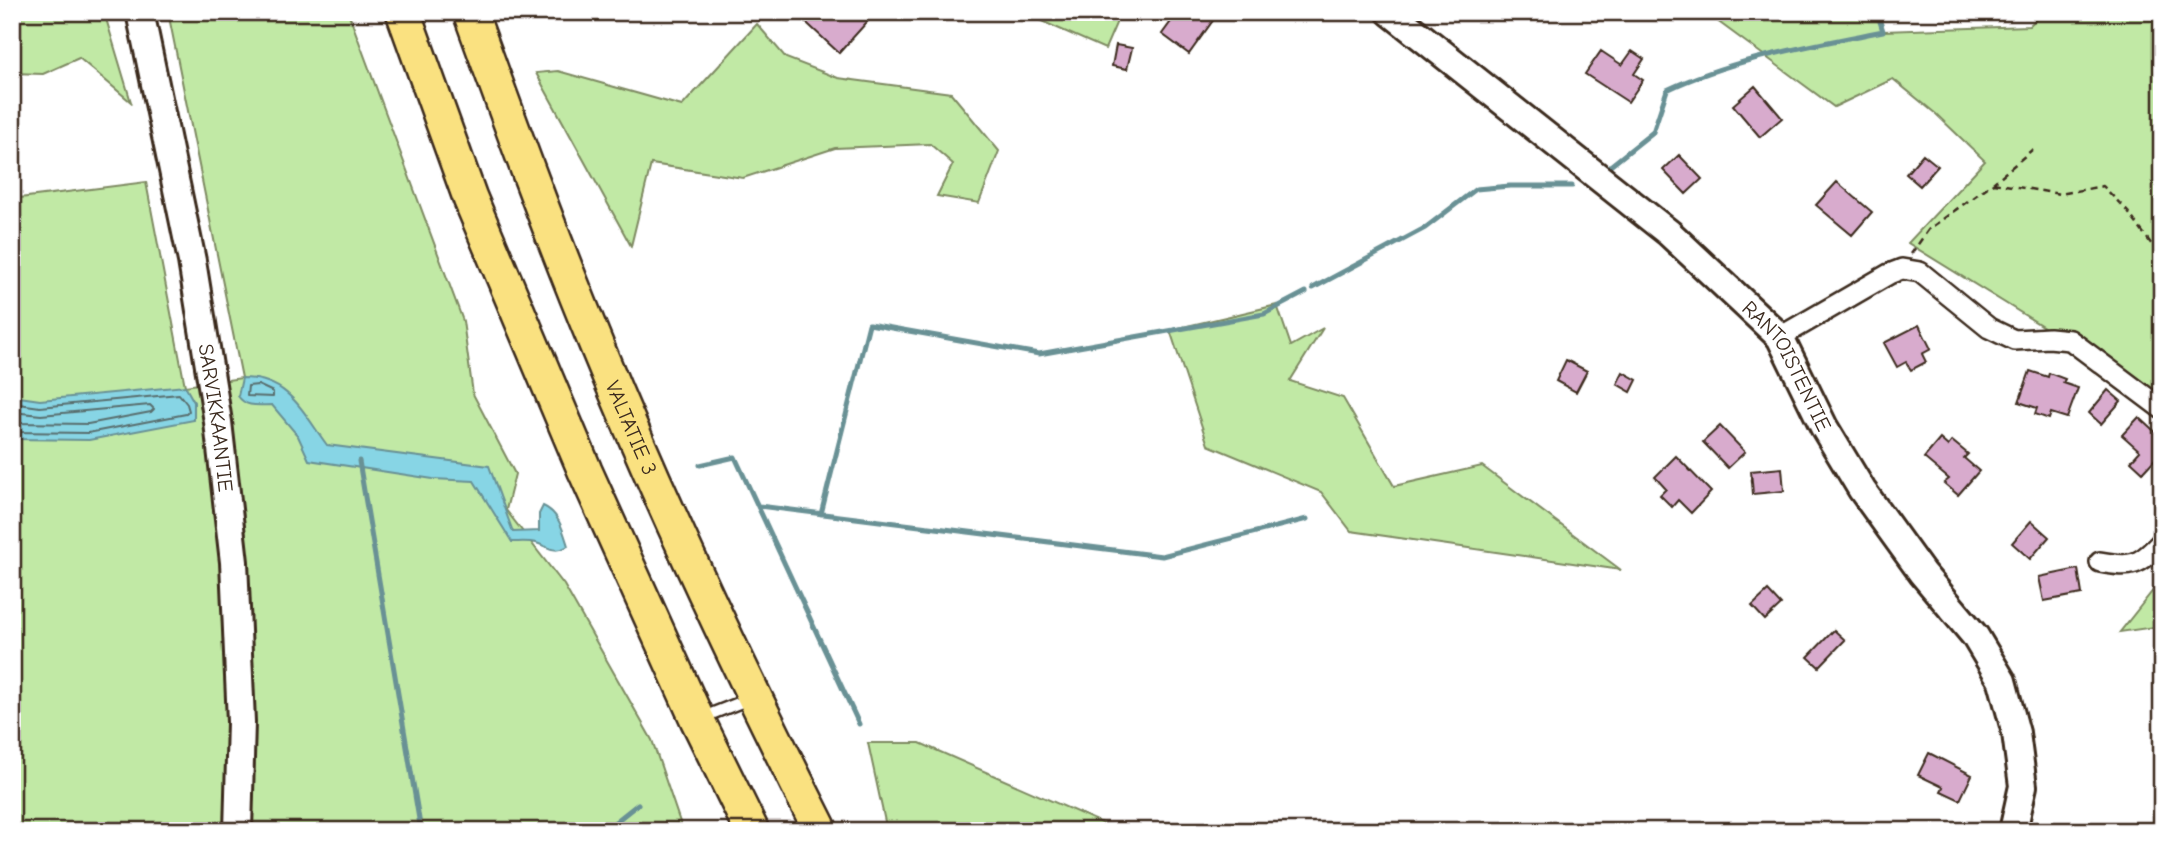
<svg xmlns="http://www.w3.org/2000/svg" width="2174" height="843" font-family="'Comic Neue',sans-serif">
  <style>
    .green { fill: #c1e9a5; stroke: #7e8a62; stroke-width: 2 }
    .water { fill: #87d5e5; stroke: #699195; stroke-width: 2 }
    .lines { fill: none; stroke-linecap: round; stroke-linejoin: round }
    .shore { stroke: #596e6e; stroke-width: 2 }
    .stream { stroke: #699195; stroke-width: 5 }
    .building { fill: #d8abcd; stroke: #3b2a1e; stroke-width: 2 }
    .lane-casing { stroke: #3b2a1e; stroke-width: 15 }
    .street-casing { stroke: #3b2a1e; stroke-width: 24 }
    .secondary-casing { stroke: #3b2a1e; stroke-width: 32 }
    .highway-casing { stroke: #3b2a1e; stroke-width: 38 }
    .path { stroke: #3b2a1e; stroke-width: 2.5; stroke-dasharray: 7 5; stroke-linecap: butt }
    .lane { stroke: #fff; stroke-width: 10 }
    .street { stroke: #fff; stroke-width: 19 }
    .secondary { stroke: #fff; stroke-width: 26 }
    .highway { stroke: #fae180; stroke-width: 33 }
    .labels { text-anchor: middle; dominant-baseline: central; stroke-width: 6; stroke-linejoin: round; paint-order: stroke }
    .street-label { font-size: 21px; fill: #3b2a1e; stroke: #fff }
  </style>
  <rect width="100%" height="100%" fill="#fff"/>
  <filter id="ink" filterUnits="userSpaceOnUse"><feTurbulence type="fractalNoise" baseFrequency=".0143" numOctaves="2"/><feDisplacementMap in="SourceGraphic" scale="14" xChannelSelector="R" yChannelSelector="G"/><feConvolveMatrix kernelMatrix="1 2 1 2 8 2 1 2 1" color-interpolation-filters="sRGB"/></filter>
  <g filter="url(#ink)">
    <!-- green -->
    <path class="green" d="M12,12h92l27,90 -52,-44 -36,16 -31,-1z
      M168,12h180l115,309 10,73 42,80 -9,36 58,75 88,155 31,91h-671v-632l134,-17 39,204 57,-8z
      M1021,12h100l-16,37z
      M1705,12h174l4,19 146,-5 15,-14h118v388l-254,-157 77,-82 -49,-47 -43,-35 -59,28z
      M757,24l29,34 52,20 113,15 48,58 -20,52 -42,-7 16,-32 -23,-20 -95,4 -92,30 -92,-14 -20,82 -95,-173 22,-2 124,35z
      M1277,305l14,41 32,-18 -33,53 53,17 51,88 88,-20 139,104 -270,-39 -30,-39 -113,-47 -38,-115z
      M2162,579v47l-42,6z
      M868,743h52l200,88h-233z"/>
    <!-- water -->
    <path class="water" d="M242,378c47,0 60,33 85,67l162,21 24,66 26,-1v-17l4,-8c16,7 20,24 25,40 -14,8 -19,1 -32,-3 -7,-2 -16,-1 -24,-1l-38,-61 -41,-2 -124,-19 -11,-24 -26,-31c-13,0 -26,3 -34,-9z
      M185,386l9,16v18l-105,20 -77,-1v-43l28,4z"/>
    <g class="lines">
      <!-- shore -->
      <path class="shore" d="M258,385l15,7v5l-26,-1 1,-10z
        M12,403l28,4 139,-13 8,10 2,7 -3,3 -98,19 -76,-1
        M12,412l29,3 109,-10 4,4 -3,3 -63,12 -76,-1"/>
      <!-- stream -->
      <path class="stream" d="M1604,171l49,-39 14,-42c67,-32 144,-44 216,-59l-6,-19
        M1313,288l112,-60 51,-39 34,-3h62
        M359,461l62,370
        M700,465l35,-8 124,267
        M759,506l403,50 145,-37
        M821,514l48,-190 170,30 225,-40 42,-22
        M604,831l34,-27"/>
    </g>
    <!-- building -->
    <path class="building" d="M795,12h81l-37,41z
      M1178,12h41l-30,42 -27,-20z
      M1116,45l16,3 -5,21 -15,-3z
      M1601,51l21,14 10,-14 12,8 -10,15 9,6 -15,22 -43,-28z
      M1755,86l27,32 -22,19 -27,-32z
      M1923,154l15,12 -18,20 -14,-12z
      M1679,155l23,24 -16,15 -23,-24z
      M1837,182l35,30 -20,23 -36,-30z
      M1919,325l12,24 -9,5 4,8 -15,8 -5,-8 -9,5 -13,-24z
      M1566,360l21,11 -11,21 -20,-11z
      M2030,371l18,6 1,-4 16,6 -2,4 15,5 -11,30 -16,-5 -2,6 -14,-5 2,-6 -18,-6z
      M1623,372l14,8 -6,12 -14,-8z
      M2108,390l13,11 -20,23 -12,-11z
      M2139,417l23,21v28l-7,-7 -12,13 -12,-11 9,-10 -18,-16z
      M1720,426l25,26 -17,16 -25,-26z
      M1940,439l8,7 4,-5 16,13 -4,4 15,13 -21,24 -14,-12 5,-4 -25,-21z
      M1676,456l35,36 -20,21 -13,-13 -6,7 -12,-12 6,-6 -11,-12z
      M1782,468l2,23 -31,3 -2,-23z
      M2031,521l18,16 -19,22 -18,-16z
      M2078,569l4,25 -38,7 -5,-24z
      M1768,591l13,14 -16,15 -13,-14z
      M1834,630l11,10 -26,27 -11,-10z
      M1929,753l43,22 -12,25 -19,-9 2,-4 -25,-12z"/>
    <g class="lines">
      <defs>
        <path id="lane" d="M701,718l48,-19"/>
        <path id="street" d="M1780,337l109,-63 13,-5 18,3 69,56 25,12 35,-2 21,2 92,69
          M2100,562c32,6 39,4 62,-21"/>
        <g id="secondary">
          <path id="s1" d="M140,12l52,249 26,161 16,140 7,160 -3,109"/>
          <path id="s2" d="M1390,12l279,221 111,104 44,90 38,63 60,83 53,63 27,45 14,52 7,53 -10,45"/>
        </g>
        <g id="highway">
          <path d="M403,12l67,186 115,273 112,248 55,112"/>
          <path id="s3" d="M470,12c41,113 82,226 128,337 67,164 143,324 223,482"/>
        </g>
      </defs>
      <!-- lane casing -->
      <use href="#lane" class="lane-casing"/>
      <!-- street casing -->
      <use href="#street" class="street-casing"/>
      <!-- secondary casing -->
      <use href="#secondary" class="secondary-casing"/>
      <!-- highway casing -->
      <use href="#highway" class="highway-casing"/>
      <!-- path -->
      <path class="path" d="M1993,183l67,11 43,-8 25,26 24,33h10
        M1911,254l18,-25 64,-46 40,-34"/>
      <!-- lane -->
      <use href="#lane" class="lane"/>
      <!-- street -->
      <use href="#street" class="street"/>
      <!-- secondary -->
      <use href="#secondary" class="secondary"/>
      <!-- highway -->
      <use href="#highway" class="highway"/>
    </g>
  </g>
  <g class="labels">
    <!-- street labels -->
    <g class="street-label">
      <text stroke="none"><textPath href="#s2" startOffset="536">RANTOISTENTIE</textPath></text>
      <text stroke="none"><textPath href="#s1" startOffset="413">SARVIKKAANTIE</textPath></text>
      <text stroke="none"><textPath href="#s3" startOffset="446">VALTATIE 3</textPath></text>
    </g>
  </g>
  <!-- margin -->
  <rect width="2174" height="843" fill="none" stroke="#fff" stroke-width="42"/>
  <rect x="21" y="21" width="2132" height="801" fill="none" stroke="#3b2a1e" stroke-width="2.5" filter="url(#ink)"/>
</svg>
